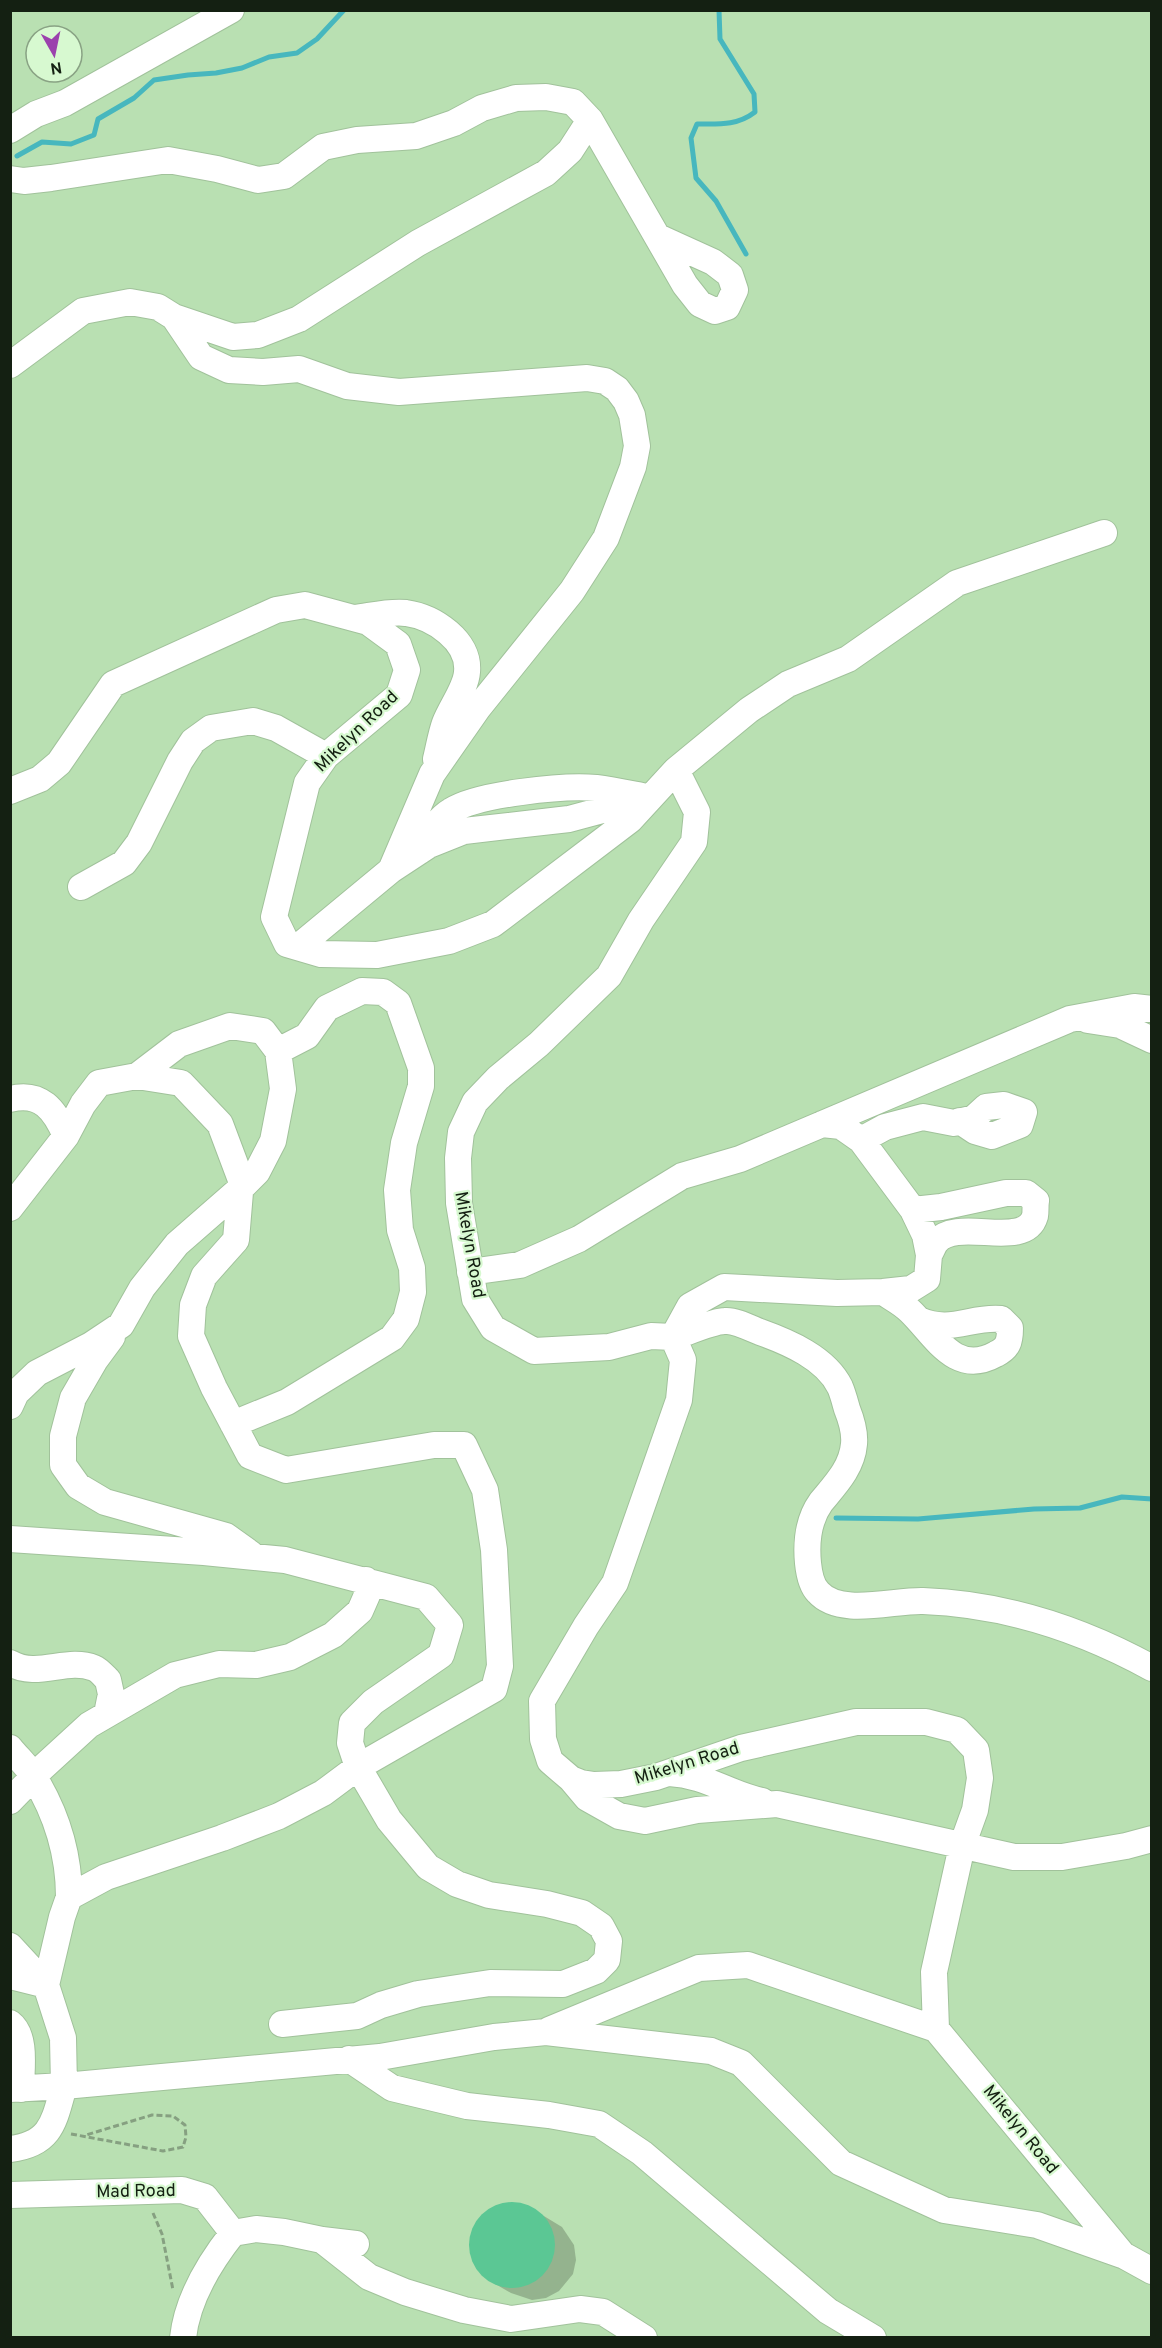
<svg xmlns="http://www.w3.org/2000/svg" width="1162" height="2348" font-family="Overpass,sans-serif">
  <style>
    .built { fill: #b9e0b2; fill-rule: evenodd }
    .shadow { fill: #0003 }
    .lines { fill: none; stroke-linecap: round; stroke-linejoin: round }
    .stream { stroke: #47b7be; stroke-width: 5 }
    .building { fill: #5bc794 }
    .minor-casing { stroke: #a1c29b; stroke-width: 28 }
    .path { stroke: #86a081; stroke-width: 3; stroke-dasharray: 6 3; stroke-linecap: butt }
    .minor { stroke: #fff; stroke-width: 26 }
    .labels { text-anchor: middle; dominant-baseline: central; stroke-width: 4.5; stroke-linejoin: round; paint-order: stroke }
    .street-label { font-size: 18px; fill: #142012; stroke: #d7f9d0 }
  </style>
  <rect width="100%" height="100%" fill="#caecc3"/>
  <!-- built -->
  <path class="built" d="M11,11h1140v2326h-1140zM36,36h36v36h-36z"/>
  <!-- shadow -->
  <path class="shadow" d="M514,2203l15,4 33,20 12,18 2,15 -3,14 -14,17 -13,7 -14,2 -21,-7 -21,-12 -11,-10 -7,-13 -1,-15 3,-14 7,-12 19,-12z"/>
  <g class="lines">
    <!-- stream -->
    <path class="stream" d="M719,10l1,29 34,55 1,18c-18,14 -37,12 -58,12l-6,14 5,40 20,23 30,53
      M17,156l25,-14 29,2 23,-9 4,-16 36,-21 20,-18 34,-5 28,-2 26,-5 27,-11 28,-4 20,-14 27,-29
      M836,1518l82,1 116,-10 46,-1 42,-11 30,2"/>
  </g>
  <!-- building -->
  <path class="building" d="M469 2245a43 43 0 1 1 86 0a43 43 0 1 1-86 0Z"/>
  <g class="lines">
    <defs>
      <path id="minor" d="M10,130l26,-16 29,-11 166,-93
        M10,179l14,2 27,-3 117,-18 49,9 41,11 26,-4 39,-29 34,-7 59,-4 38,-13 28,-15 34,-10 30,-1 27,5 17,18 95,165 15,19 15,7 12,-4 8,-17 -5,-15 -17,-13 -55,-25
        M174,317l59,20 25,-2 41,-16 119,-76 128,-70 24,-22 20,-31
        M10,365l73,-54 47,-9 28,5 16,10 27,40 28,13 34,2 36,-3 48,17 52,6 188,-14 18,3 12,8 9,12 6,14 5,31 -4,21 -27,71 -34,53 -94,117 -46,66 -41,96
        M355,618c16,-2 34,-7 51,-5 28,4 64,28 61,59 -1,16 -16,35 -22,51 -4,11 -6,24 -9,36
        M676,770l73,-60 39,-26 60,-25 109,-76 147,-50
        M10,791l30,-12 19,-16 54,-79 163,-74 29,-5 63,17 30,22 9,26 -8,25 -73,61 -19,27 -33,134 13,27 34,10 56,1 72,-14 44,-17 137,-104 46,-50 21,42 -3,30 -53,78 -32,56 -70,68 -41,34 -23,24 -14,30 -3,26 1,45 16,96 18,29 41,23 75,-4 42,-11 22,1 10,23 -4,40 -64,183 -29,43 -44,75 1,38 7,22 21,18 10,4 13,2 27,-1 35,-7 85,-29 115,-26h70l31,8 19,20 4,28 -5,32 -13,36 -28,126 2,57 187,226 29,16
        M420,851c7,-15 16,-31 31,-40 26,-17 113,-26 145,-23 15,2 30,5 46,8
        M81,887l43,-24 15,-20 41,-82 13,-20 18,-13 42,-7 23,7 50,28
        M298,947l93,-77 38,-25 35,-14 105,-12 82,-22
        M1088,1020l32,5 32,15
        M10,1099c31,-8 45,11 56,37
        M861,1140l24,-13 38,-10 31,6 20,-5 12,-11 18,-2 20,7 -4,13 -28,11 -17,-5 -15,-10
        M10,1208l56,-72 17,-32 16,-21 38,-7 44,7 39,41 21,56 -5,60 -32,36 -11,29 -2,31 23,52 36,68 36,14 148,-25h30l21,45 9,60 6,116 -6,23 -136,78 -35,26 -44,23 -57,22 -116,39 -37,20 -7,20 -16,68
        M913,1210l28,-3 65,-14h20l10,8c-1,5 0,10 -1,15 -10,35 -78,0 -99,26 -3,4 -5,10 -7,13
        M470,1272l50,-7 59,-26 103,-63 58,-17 330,-140 64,-12 18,2
        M883,1292c9,6 19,11 27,19 25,24 45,66 86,43 12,-6 14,-12 14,-26l-9,-9c-30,-3 -50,15 -82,1
        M112,1337l-17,23 -22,38 -10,38v29l15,21 27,16 121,34 25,18
        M673,1337c13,-4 40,-16 52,-16 10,-1 25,7 35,11 28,10 66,26 80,55 3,7 5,15 7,22 4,10 8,25 7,35 -2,24 -19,41 -33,58 -13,18 -15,40 -13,61 1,10 3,22 10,29 22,25 75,8 105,9 81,3 158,28 229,67
        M673,1337l17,-31 34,-19 113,6 46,-1 28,-3 16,-10 2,-24 -4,-20 -12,-25 -52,-70 -20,-14 -19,-2
        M10,1406l6,-13 21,-20 54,-28 30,-20 21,-37 35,-44 63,-55 17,-17 16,-31 10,-52 -5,-38 -15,-20 -33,-5 -51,18 -42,32
        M233,1424l54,-22 105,-64 14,-19 7,-27 -1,-24 -12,-38 -3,-40 7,-47 17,-57v-18l-23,-65 -15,-11 -21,-1 -35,17 -20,28 -29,15
        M10,1539l194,13 81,8 141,37 24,28 -9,30 -68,47 -21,21 -2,20 8,24 31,53 39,47 29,17 32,11 58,9 35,9 19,13 8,15 -2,19 -11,11 -33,13 -73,-1 -72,11 -37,11 -24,11 -75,8
        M10,1663c28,16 56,-6 84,5 5,2 10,8 14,12l3,14 -4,20
        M10,1748c8,10 18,19 24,29 22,36 35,78 35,120
        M669,1773c38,2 59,21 93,28
        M571,1779l16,19 32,18 26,5 52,-11 80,-6 237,53h48l64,-11 26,-7
        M10,1801l32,-33 47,-43 86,-50 44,-11 37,1 34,-8 43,-22 27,-24 7,-16 -1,-15
        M10,1946l36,39 17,53 1,48 316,-29 114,-20 52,-5 165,19 30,12 100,100 103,47 93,15 85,30
        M10,1976l36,9
        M10,2023c17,13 11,47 11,66
        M549,2030l150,-62 49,-3 188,64
        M349,2059l43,29 75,18 82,9 50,9 43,29 186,158 45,27
        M10,2089l54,-3c-10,35 -12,58 -54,63
        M10,2195l172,-5 23,7 28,36c-23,29 -46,67 -50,105
        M233,2233l23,-4 28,3 38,8 34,4
        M322,2240l47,37 36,15 59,18 47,9 69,-10 23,3 41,26"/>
    </defs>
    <!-- minor casing -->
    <use href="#minor" class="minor-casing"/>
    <!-- path -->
    <path class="path" d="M71,2134l92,17 20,-4 3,-10 -1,-12 -12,-9 -21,-1 -66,20
      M153,2213l9,21 11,56"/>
    <!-- minor -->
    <use href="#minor" class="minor"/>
  </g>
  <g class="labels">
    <!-- street labels -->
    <g class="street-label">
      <text transform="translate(357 732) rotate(-44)">Mikelyn Road</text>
      <text transform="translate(469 1245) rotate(80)">Mikelyn Road</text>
      <text transform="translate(687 1764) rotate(-17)">Mikelyn Road</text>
      <text transform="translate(1020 2130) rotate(51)">Mikelyn Road</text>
      <text transform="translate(136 2192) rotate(-1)">Mad Road</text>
    </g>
  </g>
  <!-- border -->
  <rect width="1162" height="2348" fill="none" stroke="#142012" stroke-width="24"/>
  <!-- north arrow -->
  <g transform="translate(54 54) rotate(171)"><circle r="28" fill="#d7f9d0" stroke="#89a284" stroke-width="1.5"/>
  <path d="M0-4.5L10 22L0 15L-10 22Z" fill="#9b41ad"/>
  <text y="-9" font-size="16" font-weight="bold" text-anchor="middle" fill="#142012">N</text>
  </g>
</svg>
